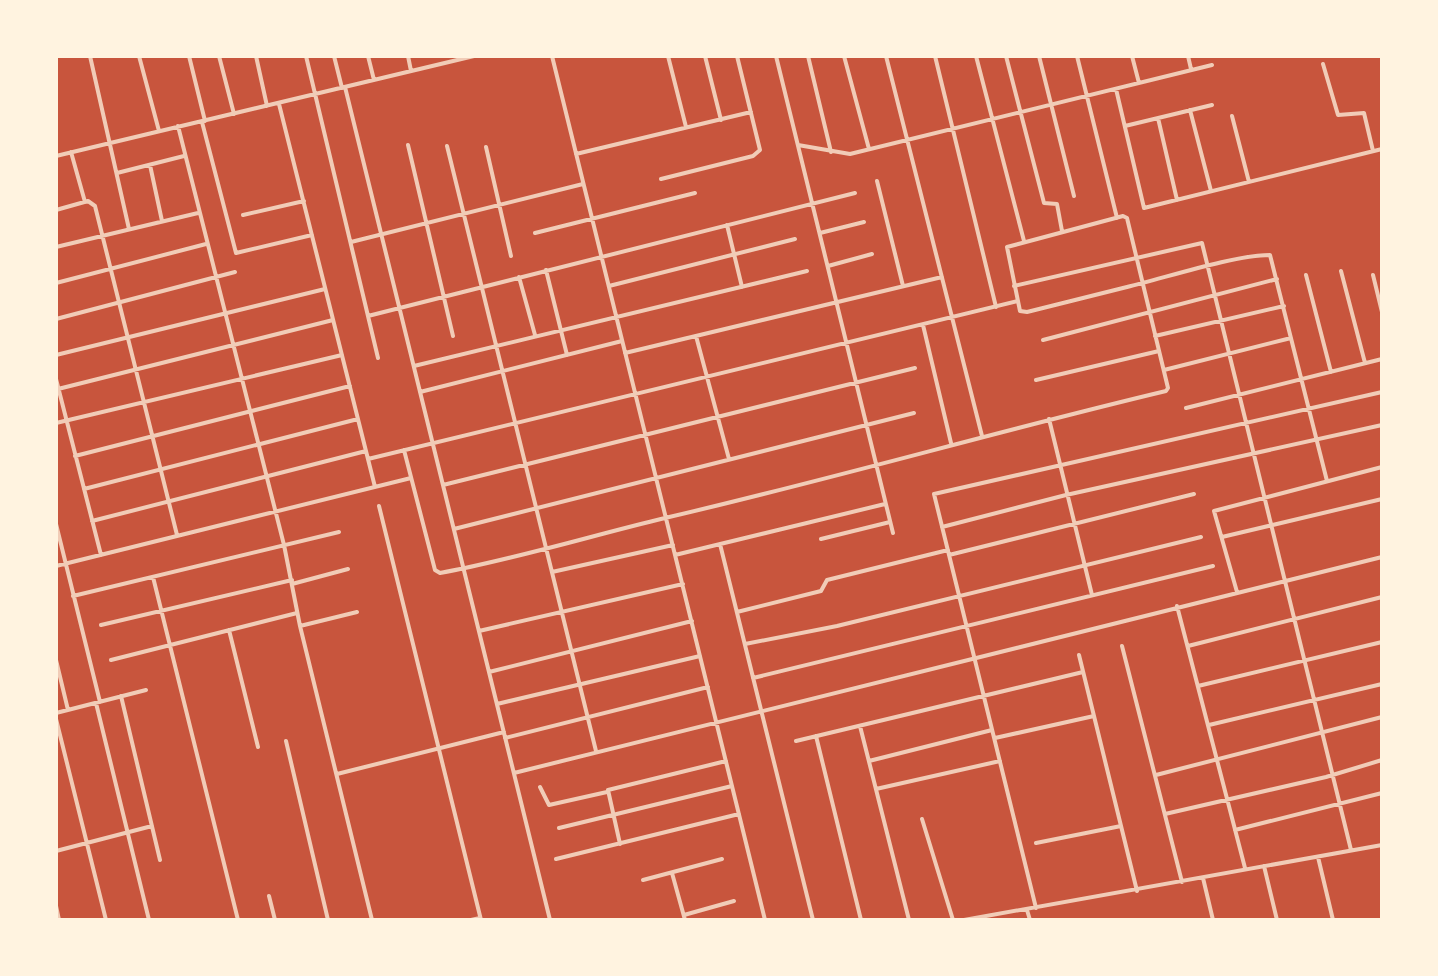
<svg xmlns="http://www.w3.org/2000/svg" width="1438" height="976" font-family="Poppins,sans-serif">
  <style>
    .lines { fill: none; stroke-linecap: round; stroke-linejoin: round }
    .minor { stroke: #f1ccb7; stroke-width: 4 }
  </style>
  <rect width="100%" height="100%" fill="#c8553d"/>
  <g class="lines">
    <!-- minor -->
    <path class="minor" d="M90,56l39,173
      M139,56l20,75
      M189,56l16,65
      M219,56l15,58
      M256,56l11,50
      M306,56l72,302
      M334,56l8,32
      M368,56l6,24
      M408,56l3,15
      M552,56l213,864
      M668,56l18,71
      M705,56l16,64
      M776,56l117,477
      M808,56l23,96
      M844,56l25,93
      M886,56l96,380
      M935,56l61,251
      M976,56l48,185
      M1006,56l38,147 13,1 5,27
      M1039,56l35,140
      M1077,56l40,162
      M1132,56l7,27
      M1188,56l3,13
      M1323,64l15,51 26,-2 9,38
      M345,87l205,833
      M1116,89l28,119 238,-59
      M279,104l96,383
      M1190,110l21,81
      M1232,116l17,66
      M1158,118l19,82
      M202,122l34,131 76,-18
      M178,126l106,419 16,81 72,294
      M1125,126l87,-21
      M408,145l45,191
      M798,145l52,9 362,-89
      M447,146l149,605
      M486,147l25,109
      M71,152l14,50
      M576,154l175,-42
      M56,156l418,-100
      M150,165l12,56
      M117,173l67,-17
      M661,179l92,-23 7,-6 -23,-94
      M877,181l26,105
      M56,210l32,-9 7,5 82,329
      M243,215l61,-14
      M727,225l15,62
      M535,233l160,-40
      M820,233l44,-11
      M351,242l232,-58
      M56,247l142,-34
      M828,266l44,-12
      M546,270l21,85
      M1341,271l24,92
      M1306,275l25,97
      M1373,275l9,37
      M519,277l16,58
      M56,283l150,-39
      M609,286l186,-47
      M1014,286l188,-43 149,607
      M368,316l487,-123
      M56,319l179,-47
      M923,325l28,118
      M696,336l33,123
      M1155,336l129,-30
      M1043,340l234,-61
      M625,353l317,-76
      M56,355l269,-66
      M414,366l393,-95
      M1164,370l127,-32
      M56,379l45,176
      M1036,380l123,-29
      M58,389l275,-69
      M420,392l202,-51
      M1186,408l196,-49
      M1049,419l43,176
      M56,423l286,-68
      M404,450l31,120 5,3c76,-14 150,-37 225,-55 168,-39 333,-87 501,-127l2,-3c-14,-57 -27,-114 -41,-170l-4,-2 -116,31 13,64 7,1 100,-25c38,-9 107,-32 143,-32l57,226
      M75,456l275,-70
      M368,459l650,-158
      M443,485l472,-117
      M84,489l274,-70
      M379,506l102,414
      M92,521l274,-70
      M56,524l44,178
      M942,527l124,-32 316,-70
      M454,529l460,-116
      M1222,537l160,-38
      M821,539l69,-17
      M720,544l93,376
      M675,555l210,-51
      M949,555l245,-61
      M56,566l355,-88
      M552,572l121,-27
      M153,577l85,343
      M292,584l56,-15
      M1237,592l-23,-81 168,-44
      M73,596l266,-64
      M1177,606l68,262
      M737,612l84,-21 6,-11 121,-30
      M101,625l191,-45
      M300,626l57,-14
      M229,630l29,117
      M479,631l204,-47
      M745,644l92,-18 364,-89
      M1122,646l60,236
      M1188,646l194,-49
      M1079,655l58,236
      M56,660l12,50
      M111,660l186,-47
      M489,672l203,-51
      M753,678l460,-112
      M1198,686l184,-44
      M121,696l39,164
      M96,703l53,217
      M497,704l203,-48
      M56,713l90,-23
      M56,719l50,201
      M1209,725l173,-41
      M860,726l49,194
      M816,736l45,184
      M505,738l203,-51
      M995,738l99,-22
      M286,741l42,179
      M796,741l287,-69
      M869,761l123,-31
      M514,773l868,-216
      M337,774l167,-42
      M1156,775l226,-58
      M540,787l9,18 58,-13
      M876,789l124,-28
      M1165,814l161,-37 56,-17
      M922,819l31,101
      M559,828l173,-42
      M1235,830l147,-37
      M1036,843l85,-17
      M620,844l-12,-54 118,-29
      M56,851l96,-25
      M1318,857l15,63
      M556,859l183,-45
      M1264,866l13,54
      M672,873l13,47
      M1203,878l10,42
      M643,880l79,-21
      M269,896l6,24
      M56,906l3,14
      M1036,908l-102,-414 448,-102
      M1027,910l3,10
      M684,915l50,-14
      M471,920l9,-2
      M964,920l418,-75"/>
  </g>
  <!-- border -->
  <rect width="1438" height="976" fill="none" stroke="#fff3e0" stroke-width="116"/>
</svg>
